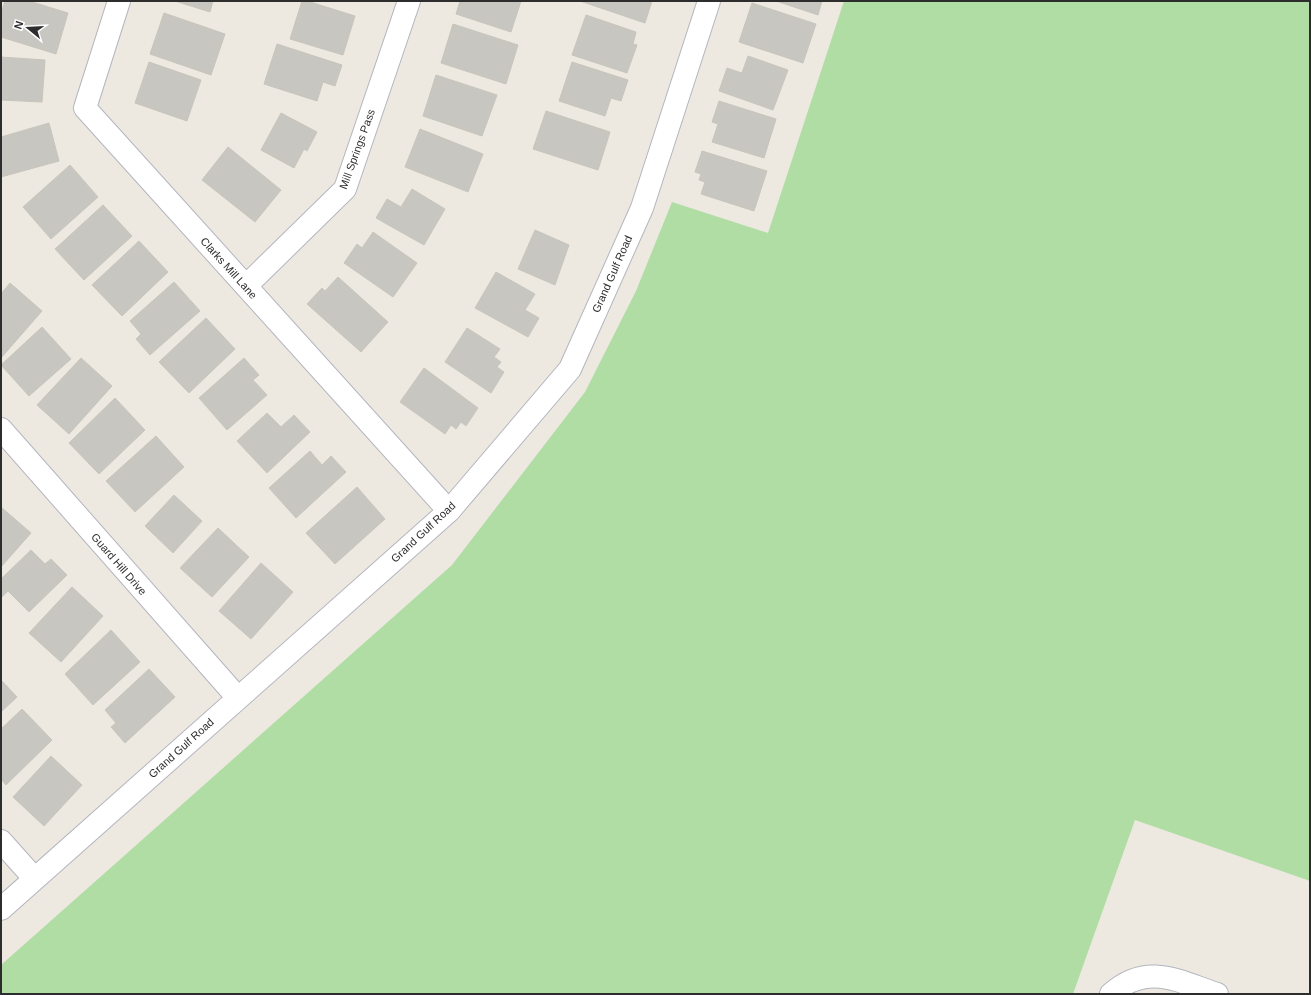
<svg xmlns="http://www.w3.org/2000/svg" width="1311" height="995" font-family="Arial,sans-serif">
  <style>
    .green { fill: #b0dda3 }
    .building { fill: #c8c6c0; stroke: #c8c5ba }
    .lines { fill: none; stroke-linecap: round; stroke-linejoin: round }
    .minor-casing { stroke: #b4b5bf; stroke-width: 24 }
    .minor { stroke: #fff; stroke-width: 22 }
    .labels { text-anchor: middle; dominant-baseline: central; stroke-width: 3.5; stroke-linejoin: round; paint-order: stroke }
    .street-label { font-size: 11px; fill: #2d2d2d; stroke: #fff }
  </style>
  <rect width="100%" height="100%" fill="#ede9e1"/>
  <!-- green -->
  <path class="green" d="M844,1h466v880l-175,-61 -62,174h-1072v-29l451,-400 133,-173 51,-101 36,-89 96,31z"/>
  <!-- building -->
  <path class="building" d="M5,1h24l39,12 -12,41 -55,-17v-24z
    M175,1h38l-3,11z
    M302,1h5l48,15 -12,39 -53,-16z
    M460,1h61l-10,31 -55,-18z
    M580,1h72l-7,22z
    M776,1h46l-4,14z
    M752,3l64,21 -13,39 -64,-21z
    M164,13l61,21 -14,41 -61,-21z
    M586,15l50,17 -3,12 4,1 -10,28 -55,-18z
    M453,24l65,21 -12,39 -65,-21z
    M277,44l65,21 -7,21 -12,-4 -6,19 -53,-17z
    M748,56l40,14 -15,40 -54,-19 8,-23 15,5z
    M1,57l44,3 -3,42 -41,-2z
    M149,62l52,18 -14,41 -52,-18z
    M572,62l56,18 -7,21 -10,-3 -6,18 -46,-15z
    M436,75l61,20 -15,41 -59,-20z
    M719,101l57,18 -12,39 -52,-16 6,-18 -6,-2z
    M546,111l64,21 -12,38 -65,-21z
    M281,113l36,19 -10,19 -3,-2 -10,19 -33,-18z
    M49,123l10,38 -58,16v-40z
    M420,129l63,25 -15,38 -63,-25z
    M228,147l53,43 -26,32 -53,-42z
    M702,151l65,20 -13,40 -53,-17 4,-12 -6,-2 2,-6 -6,-2z
    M70,165l28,32 -47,42 -28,-32z
    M412,189l33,20 -21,36 -48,-27 11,-19 14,8z
    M103,205l29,31 -48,44 -29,-31z
    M535,230l34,15 -14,40 -37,-16z
    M373,232l44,31 -24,34 -49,-34 13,-19 5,4z
    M139,241l29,31 -46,44 -30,-31z
    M496,272l39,22 -10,16 14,8 -11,19 -53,-29z
    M338,277l50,45 -27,30 -54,-48 15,-16 3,3z
    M174,282l26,29 -50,44 -14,-16 5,-5 -11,-13z
    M10,283l32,28 -41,47v-64z
    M206,318l29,31 -46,44 -30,-31z
    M42,327l29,32 -42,37 -28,-31z
    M467,328l33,21 -6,8 7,5 -4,5 7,5 -13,21 -46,-31z
    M81,358l31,28 -43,48 -32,-29z
    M244,358l15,17 -6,5 14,15 -40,35 -28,-32z
    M424,368l54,40 -12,18 -5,-4 -5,7 -5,-4 -6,9 -45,-32z
    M115,398l30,32 -46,44 -30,-31z
    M267,413l14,14 13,-12 16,17 -43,41 -30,-32z
    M156,436l28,31 -49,45 -29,-31z
    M310,451l12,14 9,-9 15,16 -50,46 -27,-30z
    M357,487l28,32 -50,45 -29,-31z
    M174,495l28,26 -29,32 -28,-27z
    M1,507l30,26 -30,34z
    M218,528l31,29 -37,40 -32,-29z
    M31,550l14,14 6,-5 16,16 -38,37 -21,-21 -6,6 -1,-1v-17z
    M261,563l32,29 -42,47 -32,-28z
    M72,587l31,29 -42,46 -32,-29z
    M111,630l29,32 -47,43 -28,-31z
    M149,669l26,28 -50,46 -14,-16 5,-4 -11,-13z
    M1,680l16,17 -16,15z
    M22,709l30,31 -46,45 -5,-6v-50z
    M51,756l31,29 -38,41 -31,-29z"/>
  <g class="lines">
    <defs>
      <path id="minor" d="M119,1l-34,107 364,403
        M246,286l99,-97 64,-188
        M1,429l237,269
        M1,841l33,37
        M1,909l448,-398 121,-142 72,-161 67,-207
        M1111,994c36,-32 67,-13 106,0"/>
    </defs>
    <!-- minor casing -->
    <use href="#minor" class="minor-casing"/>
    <!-- minor -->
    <use href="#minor" class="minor"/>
  </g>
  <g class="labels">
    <!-- street labels -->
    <g class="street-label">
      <text transform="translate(357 149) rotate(-70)">Mill Springs Pass</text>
      <text transform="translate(229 268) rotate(48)">Clarks Mill Lane</text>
      <text transform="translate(612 274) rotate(-66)">Grand Gulf Road</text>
      <text transform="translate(423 532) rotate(-43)">Grand Gulf Road</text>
      <text transform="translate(119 564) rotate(49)">Guard Hill Drive</text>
      <text transform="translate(181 748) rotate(-42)">Grand Gulf Road</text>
    </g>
  </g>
  <!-- border -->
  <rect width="1311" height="995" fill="none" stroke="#2d2d2d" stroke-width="4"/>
  <!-- north arrow -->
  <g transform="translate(28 28) rotate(288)" stroke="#ffffff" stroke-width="3" paint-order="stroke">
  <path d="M0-3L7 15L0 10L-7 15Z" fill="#2d2d2d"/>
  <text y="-6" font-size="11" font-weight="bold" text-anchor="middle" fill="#2d2d2d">N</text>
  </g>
</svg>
